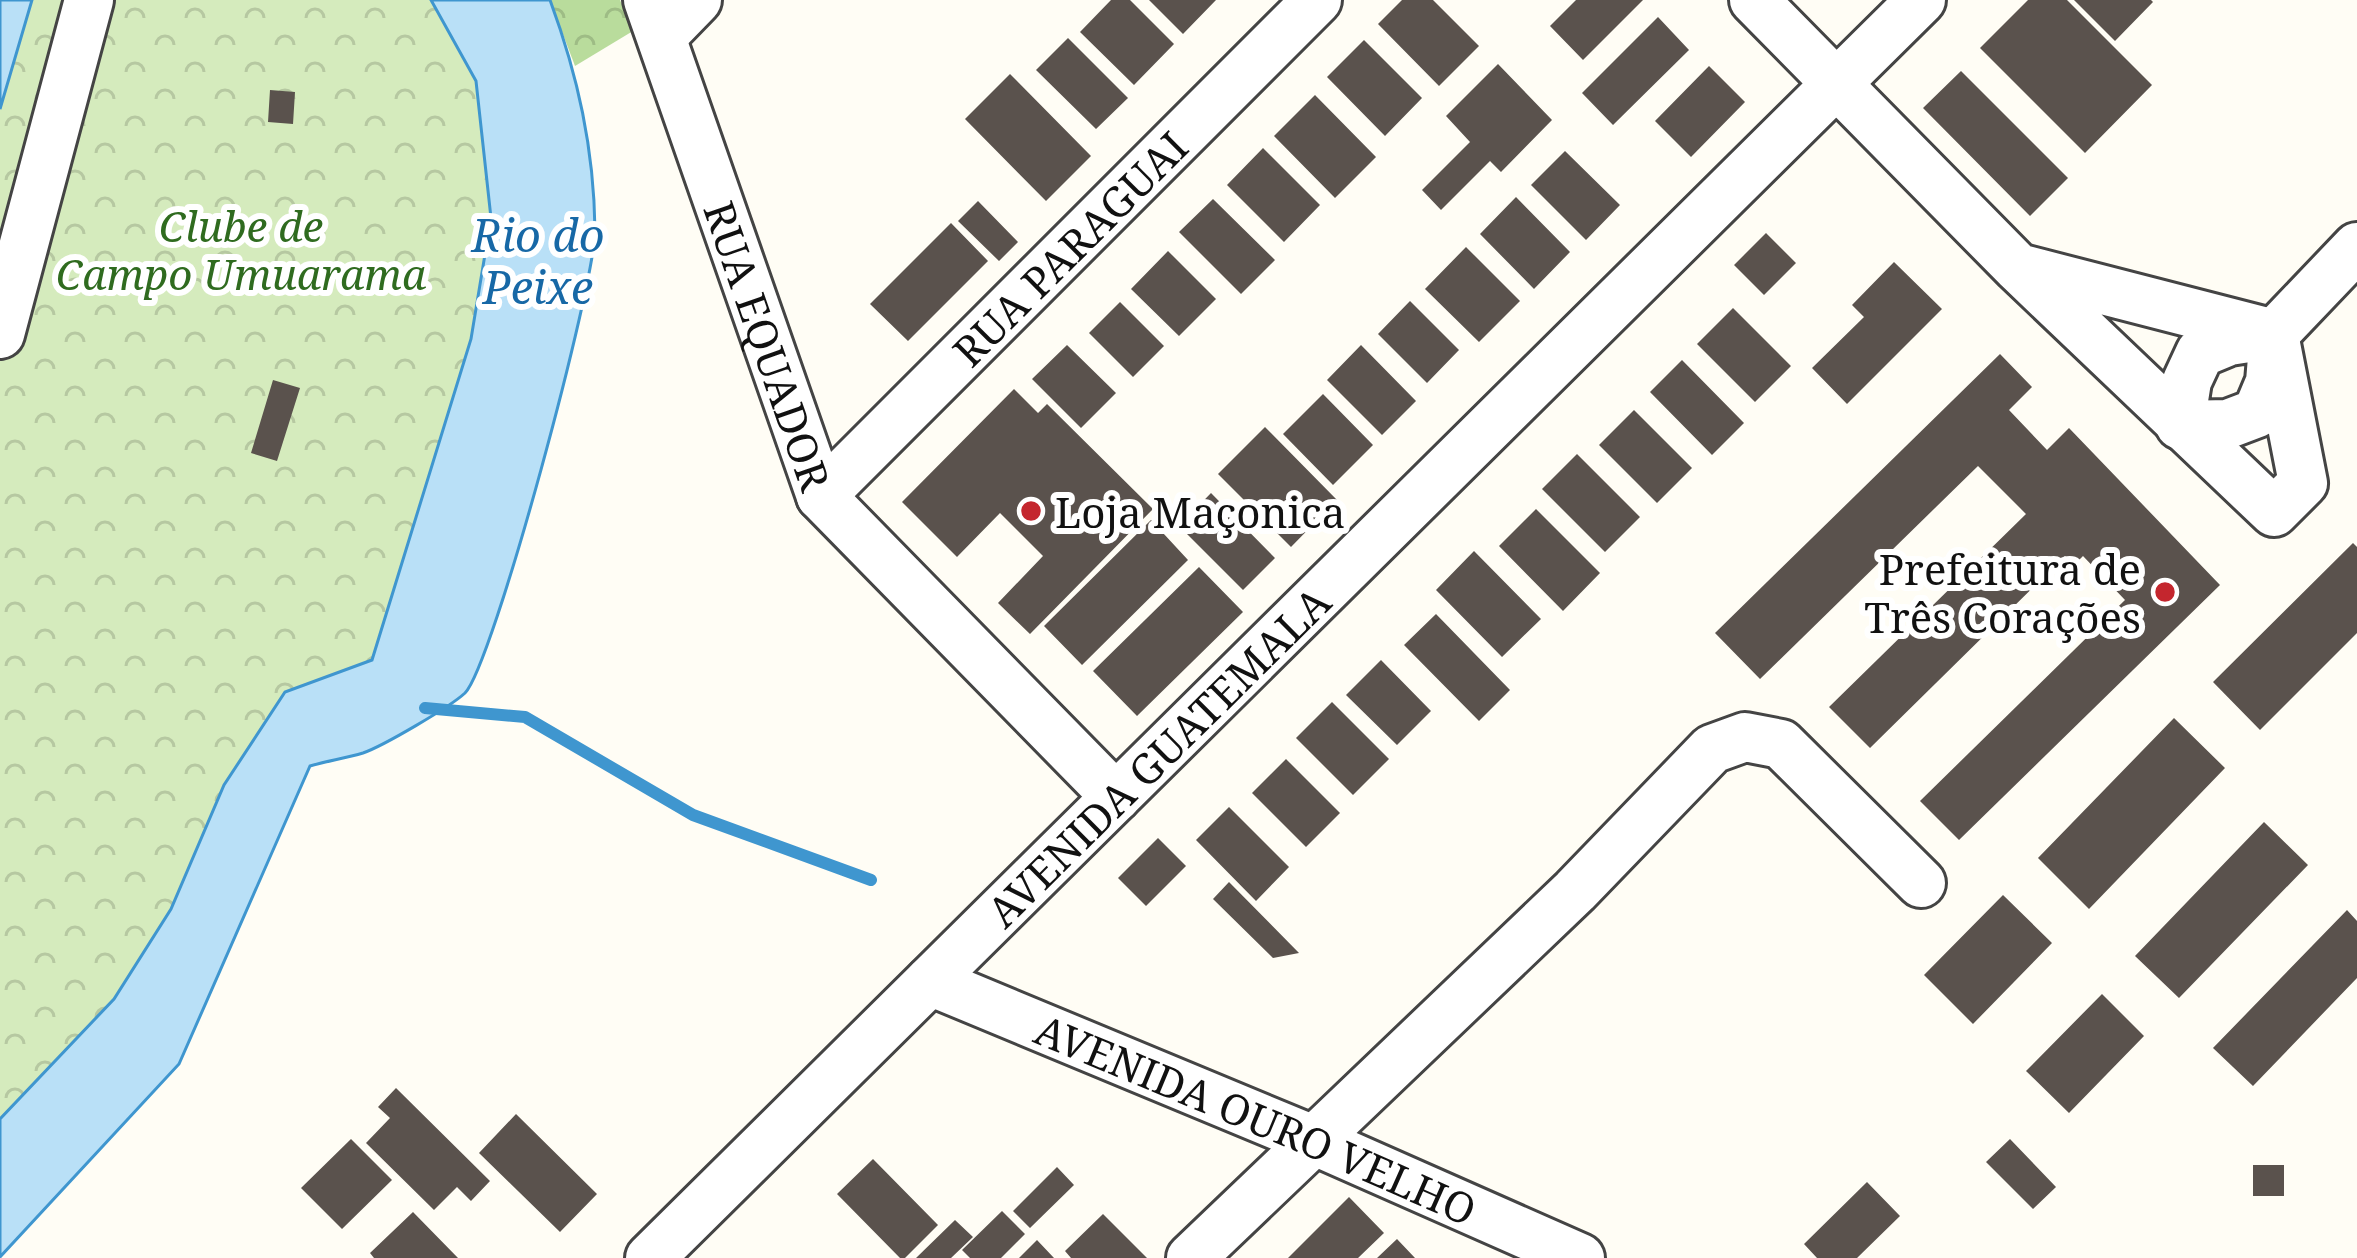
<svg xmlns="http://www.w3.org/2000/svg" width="2357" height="1258" font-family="'Noto Serif',serif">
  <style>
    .forest { fill: url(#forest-crowns) }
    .park { fill: url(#park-crowns) }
    .water { fill: #b9e0f7; stroke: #3f96cf; stroke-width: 3 }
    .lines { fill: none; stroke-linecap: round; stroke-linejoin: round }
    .stream { stroke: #3f96cf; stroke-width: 12 }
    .building { fill: #5a524d }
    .minor-casing { stroke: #444; stroke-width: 54 }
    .minor { stroke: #fff; stroke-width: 48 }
    .poi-dot { fill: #c4262e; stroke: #fff; stroke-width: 4.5 }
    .labels { text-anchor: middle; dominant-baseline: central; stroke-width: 12; stroke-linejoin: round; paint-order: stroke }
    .park-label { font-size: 42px; font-style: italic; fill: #2f6b1f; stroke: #fff }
    .street-label { font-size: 42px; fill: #111; stroke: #fff }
    .poi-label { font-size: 42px; fill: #111; stroke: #fff; text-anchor: start }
    .water-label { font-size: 45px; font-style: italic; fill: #1768a6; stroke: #fff }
  </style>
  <defs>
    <pattern id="forest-crowns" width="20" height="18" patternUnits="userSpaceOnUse" patternTransform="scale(3)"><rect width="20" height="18" fill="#b9dc9c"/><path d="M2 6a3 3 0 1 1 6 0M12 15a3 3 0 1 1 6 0" fill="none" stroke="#9ebc85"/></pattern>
    <pattern id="park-crowns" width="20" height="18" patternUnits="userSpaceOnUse" patternTransform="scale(3)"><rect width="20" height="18" fill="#d5ebbd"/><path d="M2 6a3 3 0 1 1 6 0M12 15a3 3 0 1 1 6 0" fill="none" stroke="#b6c8a1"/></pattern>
  </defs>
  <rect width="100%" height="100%" fill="#fffdf5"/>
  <!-- forest -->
  <path class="forest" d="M550,0h70l13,31 -58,35z"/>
  <!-- park -->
  <path class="park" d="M0,0h431l45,81 15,137 -20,121 -99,321 -87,32 -61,93 -53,124 -58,90 -113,120z"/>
  <!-- water -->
  <path class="water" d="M0,0h32l-32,109z
    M431,0h119c28,76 44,149 45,230 1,51 -102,435 -130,463 -15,14 -82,53 -102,60 -17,5 -35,8 -53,13l-131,298 -179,193v-138l114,-120 57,-90 53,-124 61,-93 87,-32 99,-321 20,-121 -15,-137z"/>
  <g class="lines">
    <!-- stream -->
    <path class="stream" d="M425,708l100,9 168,98 178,65"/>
  </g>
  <!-- building -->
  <path class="building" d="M1111,0h19l44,44 -40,41 -54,-53z
    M1149,0h67l-33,34z
    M1402,0h31l46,46 -40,40 -61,-62z
    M1576,0h67l-60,60 -33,-34z
    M2028,0h39l85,85 -67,68 -105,-105z
    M2074,0h77l2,2 -38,39z
    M1658,17l31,33 -76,75 -31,-32z
    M1068,38l60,60 -32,31 -60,-59z
    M1364,40l58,58 -37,38 -58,-59z
    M1498,64l54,56 -51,52 -11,-11 -49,49 -19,-20 48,-48 -24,-26z
    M1709,66l36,36 -54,55 -36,-36z
    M1961,71l107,107 -38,38 -107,-108z
    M1010,74l81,82 -45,45 -81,-82z
    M270,90l25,2 -2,32 -25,-2z
    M1315,95l61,62 -41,41 -61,-62z
    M1263,148l57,57 -36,37 -57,-57z
    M1565,151l55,54 -34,35 -55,-55z
    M1516,197l54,55 -36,37 -54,-55z
    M1213,199l62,61 -34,34 -62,-62z
    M978,201l40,41 -19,19 -41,-40z
    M951,223l37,38 -80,80 -38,-37z
    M1766,233l30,30 -32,32 -30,-30z
    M1466,247l54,54 -41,41 -54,-53z
    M1168,251l48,48 -37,37 -48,-47z
    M1894,262l48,47 -95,95 -35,-36 52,-51 -12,-12z
    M1410,301l49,49 -32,33 -49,-49z
    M1120,302l44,44 -31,31 -44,-44z
    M1733,308l58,58 -36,36 -58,-58z
    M1067,345l49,48 -35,35 -49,-49z
    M1361,345l55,56 -34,34 -55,-55z
    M2000,354l32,33 -23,23 38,40 22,-22 151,157 -261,255 -39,-39 205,-201 -42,-44 -9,9 -9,-9 -195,192 -41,-41 197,-193 -48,-48 -218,213 -45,-46z
    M1682,360l62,63 -32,32 -62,-63z
    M273,380l27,8 -23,73 -26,-8z
    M1014,389l24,24 9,-9 106,105 -123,125 -32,-31 45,-47 -43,-43 -43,44 -55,-55z
    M1323,394l50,51 -40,40 -50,-51z
    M1634,410l58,58 -35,35 -58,-58z
    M1265,427l72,73 -46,47 -73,-73z
    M1577,454l63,63 -35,35 -63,-63z
    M1211,493l64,65 -32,32 -64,-64z
    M1536,509l64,64 -37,38 -64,-65z
    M1151,520l37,40 -106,105 -38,-39z
    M2353,543l4,4v86l-97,97 -47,-48z
    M1474,551l67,68 -39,38 -66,-67z
    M1199,567l44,45 -106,104 -44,-45z
    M1436,614l74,76 -31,31 -75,-76z
    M1381,660l50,51 -34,34 -51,-50z
    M1332,702l57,57 -36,36 -57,-57z
    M2174,718l51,50 -136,141 -51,-51z
    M1286,759l54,54 -34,34 -54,-54z
    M1229,807l60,60 -33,34 -60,-61z
    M2264,822l44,43 -129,133 -44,-42z
    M1158,838l28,28 -40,40 -28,-28z
    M1229,882l70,71 -26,5 -60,-59z
    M2003,895l49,48 -79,81 -49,-49z
    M2347,910l10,11v57l-104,108 -40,-38z
    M2102,994l42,42 -75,77 -43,-42z
    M396,1088l94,93 -19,20 -14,-14 -23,23 -68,-67 24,-25 -12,-11z
    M516,1114l81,80 -37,38 -81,-79z
    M351,1139l41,41 -50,49 -41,-41z
    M2010,1139l46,48 -23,22 -47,-47z
    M873,1159l65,66 -33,33h-5l-63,-64z
    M2253,1165h31v31h-31z
    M1057,1167l17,18 -44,43 -17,-17z
    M1867,1182l33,34 -43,42h-40l-13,-14z
    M1349,1197l35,36 -26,25h-70z
    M1002,1211l23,23 -24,24h-31l-8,-8z
    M413,1212l45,46h-84l-4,-5z
    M1103,1214l44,44h-76l-6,-7z
    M955,1220l18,17 -22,21h-35z
    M1397,1239l18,19h-38z
    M1037,1240l17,18h-35z"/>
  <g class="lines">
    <defs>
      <g id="minor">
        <path id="s1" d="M648,0l173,496 295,301"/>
        <path d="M1754,0l264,268 256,244 29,-29 -29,-149 -256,-66"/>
        <path d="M663,35l34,-35"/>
        <path d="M0,334l89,-334"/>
        <path d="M2274,334l-4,48 -13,31 -29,11 -48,1 7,-44 13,-28 29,-12z"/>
        <path d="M2274,334l83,-87"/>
        <path id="s2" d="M821,496l496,-496"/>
        <path id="s3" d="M930,981l383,159 267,118"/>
        <path id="s4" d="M650,1258l1271,-1258"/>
        <path d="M1191,1258l384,-367 137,-142 33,-12 36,7 140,139"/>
      </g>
    </defs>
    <!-- minor casing -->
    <use href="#minor" class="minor-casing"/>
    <!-- minor -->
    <use href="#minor" class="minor"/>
  </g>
  <!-- markers -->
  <g class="poi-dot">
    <circle cx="1031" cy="511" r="12"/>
    <circle cx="2165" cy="592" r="12"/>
  </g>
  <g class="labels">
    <!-- park labels -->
    <g class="park-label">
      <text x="241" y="225">Clube de<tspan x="241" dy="48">Campo Umuarama</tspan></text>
    </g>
    <!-- street labels -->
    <g class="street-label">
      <text stroke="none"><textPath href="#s2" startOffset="351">RUA PARAGUAI</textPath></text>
      <text stroke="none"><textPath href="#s1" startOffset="366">RUA EQUADOR</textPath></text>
      <text stroke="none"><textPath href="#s4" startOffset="714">AVENIDA GUATEMALA</textPath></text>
      <text stroke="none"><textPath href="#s3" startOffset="354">AVENIDA OURO VELHO</textPath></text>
    </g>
    <!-- poi labels -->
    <g class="poi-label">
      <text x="1055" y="511">Loja Maçonica</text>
      <text x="2141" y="568" text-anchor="end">Prefeitura de<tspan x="2141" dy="48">Três Corações</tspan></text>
    </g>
    <!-- water labels -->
    <g class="water-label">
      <text x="538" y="234">Rio do<tspan x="538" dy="52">Peixe</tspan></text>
    </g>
  </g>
</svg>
